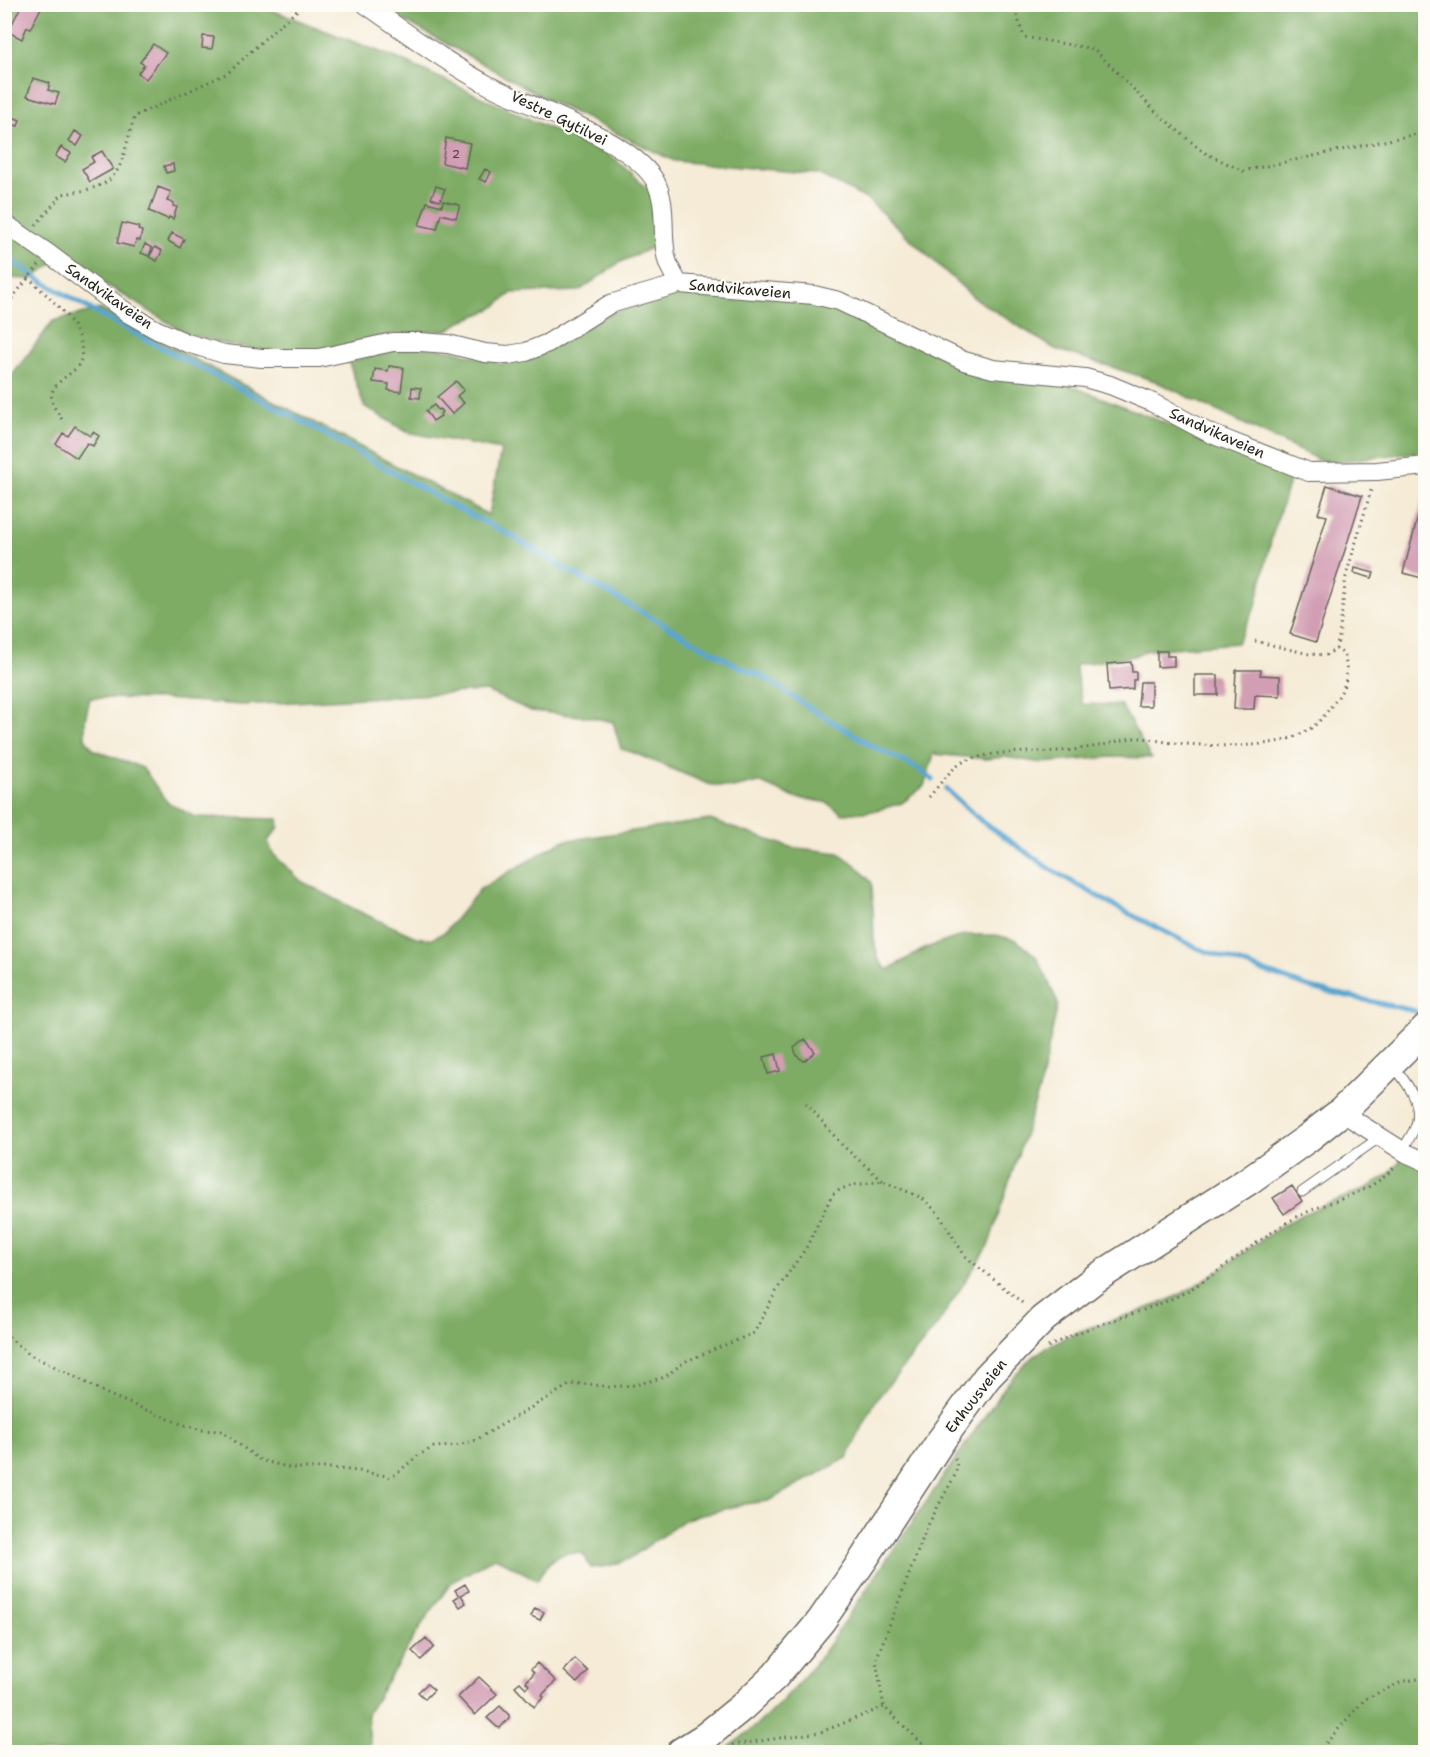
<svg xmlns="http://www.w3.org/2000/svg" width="1430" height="1757" font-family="'Shantell Sans',sans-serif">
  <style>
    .forest { fill: #7eac65; stroke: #4d6440; stroke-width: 1.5 }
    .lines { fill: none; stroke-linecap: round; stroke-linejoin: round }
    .stream { stroke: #58a5d1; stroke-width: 5 }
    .building { fill: #d29eb4 }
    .lane-casing { stroke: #68645d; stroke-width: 11 }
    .street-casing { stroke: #68645d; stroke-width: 20 }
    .primary-casing { stroke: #68645d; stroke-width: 31 }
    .path { stroke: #68645d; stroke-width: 3; stroke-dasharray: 1.5 4.5; stroke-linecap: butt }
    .lane { stroke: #fff; stroke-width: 9 }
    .street { stroke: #fff; stroke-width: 18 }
    .primary { stroke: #fff; stroke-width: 28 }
    .labels { text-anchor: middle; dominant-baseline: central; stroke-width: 4.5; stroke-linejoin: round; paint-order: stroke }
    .number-label { font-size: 12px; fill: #4a3c42 }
    .street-label { font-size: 15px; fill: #1c1c1c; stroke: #fdfcf7 }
  </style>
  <rect width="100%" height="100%" fill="#fdfcf7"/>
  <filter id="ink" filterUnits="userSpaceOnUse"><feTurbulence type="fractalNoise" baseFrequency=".0167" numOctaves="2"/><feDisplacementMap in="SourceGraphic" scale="12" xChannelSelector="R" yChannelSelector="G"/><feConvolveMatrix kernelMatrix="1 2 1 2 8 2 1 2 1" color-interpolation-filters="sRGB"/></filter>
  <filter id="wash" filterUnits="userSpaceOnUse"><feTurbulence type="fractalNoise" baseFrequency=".008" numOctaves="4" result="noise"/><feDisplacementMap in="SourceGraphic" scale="24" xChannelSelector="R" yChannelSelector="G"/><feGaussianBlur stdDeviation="1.35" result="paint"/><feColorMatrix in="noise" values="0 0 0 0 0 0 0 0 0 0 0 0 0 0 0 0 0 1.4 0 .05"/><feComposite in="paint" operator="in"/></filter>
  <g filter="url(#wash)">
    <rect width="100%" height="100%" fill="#f5ebd6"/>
    <!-- forest -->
    <path class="forest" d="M5,5h254l142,55 213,98 37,34 4,54 -36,17 -40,28 -67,2 -20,16 -30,12 -14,9 -63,5 -45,12 -40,5 -35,-2 -32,-4 -46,-12 -126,-77 -29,22 -27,-1z
      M378,5h1047v446l-100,12 -170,-82 -100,-32 -81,-51 -106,-98 -50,-26 -144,-13 -126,-61 -150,-83z
      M704,287l121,14 155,69 74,9 238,94 -20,63 -16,70 -19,37 -89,7 -15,6 -58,9 7,39 39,1 30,53 -39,-1 -70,6 -37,-6 -19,2 -52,-5 -10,32 -22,17 -29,8 -30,3 -18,-12 -30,-4 -36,-16 -26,6 -25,-4 -74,-31 -13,-4 -8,-27 -23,-5 -59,-6 -45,-20 -245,14 -76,-6 -75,-1 -5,22v18l9,12 49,18 24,34 28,15 83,2 1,8 -11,14 5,13 28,27 59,31 56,25 16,2 13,-7 35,-43 82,-48 148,-21 80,27 49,6 18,13 15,17 2,56 4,20 9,11 39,-22 38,-13h32l20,5 20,16 12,24 10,24 -19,86 -50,154 -51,80 -62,76 -29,58 -79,43 -24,3 -58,15 -57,40 -20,7 -18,2 -8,-14c-25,-5 -34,6 -46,26l-42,-23 -43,25 -28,39 -57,93 4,38h-366l-1,-1337h3l1,-34 45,-60 47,-12 389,206 12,-65 -94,-18 -43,-26 -15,-43 50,-18 53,5 49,14 21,-3 90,-48z
      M1406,1153l19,9v590h-704c40,-26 73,-61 102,-99l183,-268c10,-12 20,-23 32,-32 42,-30 98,-35 143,-59 39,-21 72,-51 109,-73 31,-18 66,-24 95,-44 8,-6 15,-16 21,-24z"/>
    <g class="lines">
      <!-- stream -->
      <path class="stream" d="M4,255l36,25 69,40 191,100 153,86 57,29 59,36 169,95 26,11 41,28 69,42 43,21 16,12
        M946,789l34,31 70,49 70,40 77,39 114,40 104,23"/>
    </g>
    <g id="blocks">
      <!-- building -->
      <path class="building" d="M22,4h12l7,4 -11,21 -3,-2 -5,12 -14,-7z
        M203,36l11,1 -2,12 -10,-1z
        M153,44l13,9 -20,26 -8,-6 6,-8 -4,-3z
        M33,78l17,5 -2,7 11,3 -4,11 -28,-8z
        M8,115l12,5 -2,6 -13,-4z
        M75,131l8,5 -6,10 -8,-5z
        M446,138l24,5 -5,25 -23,-5z
        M61,147l10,6 -6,9 -10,-6z
        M102,151l11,18 -23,13 -8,-13 12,-7 -3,-5z
        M173,164l1,7 -8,2 -2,-7z
        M485,169l6,3 -5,10 -7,-3z
        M436,186l9,3 -5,12 -9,-3z
        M158,187l13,5 -4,9 7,2 -1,3 4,1 -4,12 -4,-2 -1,2 -19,-8z
        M443,201l17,4 -4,13 -15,-4 -4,15 -18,-4 8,-23 15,4z
        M122,223l17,4 -1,3 4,1 -2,10 -4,-1 -2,7 -17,-4z
        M172,233l12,6 -4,9 -12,-7z
        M145,244l7,4 -3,8 -8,-3z
        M155,247l7,4 -5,10 -8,-4z
        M389,366l15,2 -3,24 -13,-2 1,-6 -16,-2 2,-13 13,2z
        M456,381l8,9 -7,6 7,7 -12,11 -15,-17z
        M412,387l9,1 -1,10 -9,-1z
        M434,405l4,5 2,-1 2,3 -2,2 1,2 -8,5 -7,-10z
        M75,426l15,10 3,-4 6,4 -6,10 -6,-3 -10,15 -21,-14 7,-11 5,3z
        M1327,485l35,11 -46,146 -26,-8 37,-118 -9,-2z
        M1425,490h1v89l-23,-6z
        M1355,568l19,5 -2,5 -18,-5z
        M1157,651h10v5h7v10l-17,1z
        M1131,662l1,10h4v8h-3v9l-24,2 -2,-27z
        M1236,670h25l-1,5 20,1v20l-25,-1 -1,14h-20z
        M1195,675h23v20h-23z
        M1140,682h11v24h-13z
        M805,1039l10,13 -11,9 -7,-5 -3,-8z
        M776,1054l4,17 -12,3 -4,-17z
        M1292,1186l10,15 -18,13 -11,-16z
        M465,1584l4,7 -8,4 5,8 -6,4 -6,-8 5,-3 -4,-6z
        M535,1608l9,4 -4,8 -9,-4z
        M426,1638l8,9 -13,13 -9,-9z
        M575,1659l13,12 -11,12 -13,-12z
        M537,1663l19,18 -14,14 2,2 -10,10 -19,-21 5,-4 6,6 3,-3 -3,-3 8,-9 -3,-4z
        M479,1677l18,17 -22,21 -17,-18z
        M427,1684l7,6 -9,9 -7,-7z
        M500,1706l9,9v3l-9,10 -3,-1 -10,-9z"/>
    </g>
  </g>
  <g filter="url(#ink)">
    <use href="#blocks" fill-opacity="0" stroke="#68645d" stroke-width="1.5"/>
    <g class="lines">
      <defs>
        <path id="lane" d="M1393,1065c13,18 30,36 23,60 -3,9 -10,18 -14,26
          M1302,1192l71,-50 5,-7"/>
        <path id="street" d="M365,4c41,28 80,58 123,81 46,24 138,52 166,94 15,25 6,55 13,81 2,8 8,17 12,24
          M4,223l45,31 80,60 28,16 30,13 37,11 38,4h57l74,-16h27l28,2 37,9 23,2 18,-3 22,-9 62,-39 69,-20 135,11 25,6 125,60 29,8 92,9 25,7 41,17 58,31 100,39 68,-1 49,-5
          M1341,1112l65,41 20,9"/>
        <path id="primary" d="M681,1752l24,-15 37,-30 33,-31 46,-55 42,-61 79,-121 45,-62 56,-58 52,-40 153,-98 60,-43 33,-26 85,-84"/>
      </defs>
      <!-- lane casing -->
      <use href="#lane" class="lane-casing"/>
      <!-- street casing -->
      <use href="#street" class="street-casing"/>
      <!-- primary casing -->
      <use href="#primary" class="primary-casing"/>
      <!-- path -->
      <path class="path" d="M1013,4l11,33 70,12 62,63 47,40 40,19 183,-39
        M36,225l26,-31c65,-8 55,-24 73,-78l93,-43 47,-44 30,-25
        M28,277c17,18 39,33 49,56 4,8 7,23 2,31 -6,12 -34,19 -26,40 2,6 7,11 9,16
        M4,308l35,-43
        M1255,641l54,13 17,1 10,-6 3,-12 7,-61 26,-89
        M929,797c11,-12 22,-31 39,-37 29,-10 59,-7 90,-9 13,0 27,-3 40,-5 12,-2 24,-7 36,-8 14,-1 26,4 40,5 37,3 102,8 134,-13 9,-5 16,-14 22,-22 15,-19 20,-30 14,-54l-8,-5
        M806,1103l37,43 40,35
        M4,1333l26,22 38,18 41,22 72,29 21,6 19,1 39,29 31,8h39l29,3 33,6 27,-22 15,-8 22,-1 20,-6 95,-56h18l20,3 26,-2 30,-8 19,-15 70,-29 24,-45 28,-40 26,-53 9,-6 12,-4 30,-4 39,17 16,15 27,43 60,49
        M1048,1347c41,-23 89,-31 132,-52 39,-21 72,-52 110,-74 34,-21 79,-24 105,-55
        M732,1745l89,-13 63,-25
        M931,1752l-47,-45 -8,-47 52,-135 27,-50 2,-9 -2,-8
        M1318,1752l47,-53 39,-18 22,-3"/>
      <!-- lane -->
      <use href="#lane" class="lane"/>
      <!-- street -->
      <use href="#street" class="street"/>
      <!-- primary -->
      <use href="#primary" class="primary"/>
    </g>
  </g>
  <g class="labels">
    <!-- number labels -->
    <g class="number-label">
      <text x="456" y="154">2</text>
    </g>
    <!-- street labels -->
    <g class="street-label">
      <text transform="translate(559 118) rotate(26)">Vestre Gytilvei</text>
      <text transform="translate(740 289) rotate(5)">Sandvikaveien</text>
      <text transform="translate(109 296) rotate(35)">Sandvikaveien</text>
      <text transform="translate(1217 433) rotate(24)">Sandvikaveien</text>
      <text transform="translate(976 1396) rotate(-52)">Enhuusveien</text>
    </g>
  </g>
  <!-- margin -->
  <rect width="1430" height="1757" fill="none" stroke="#fdfcf7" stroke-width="24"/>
</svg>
